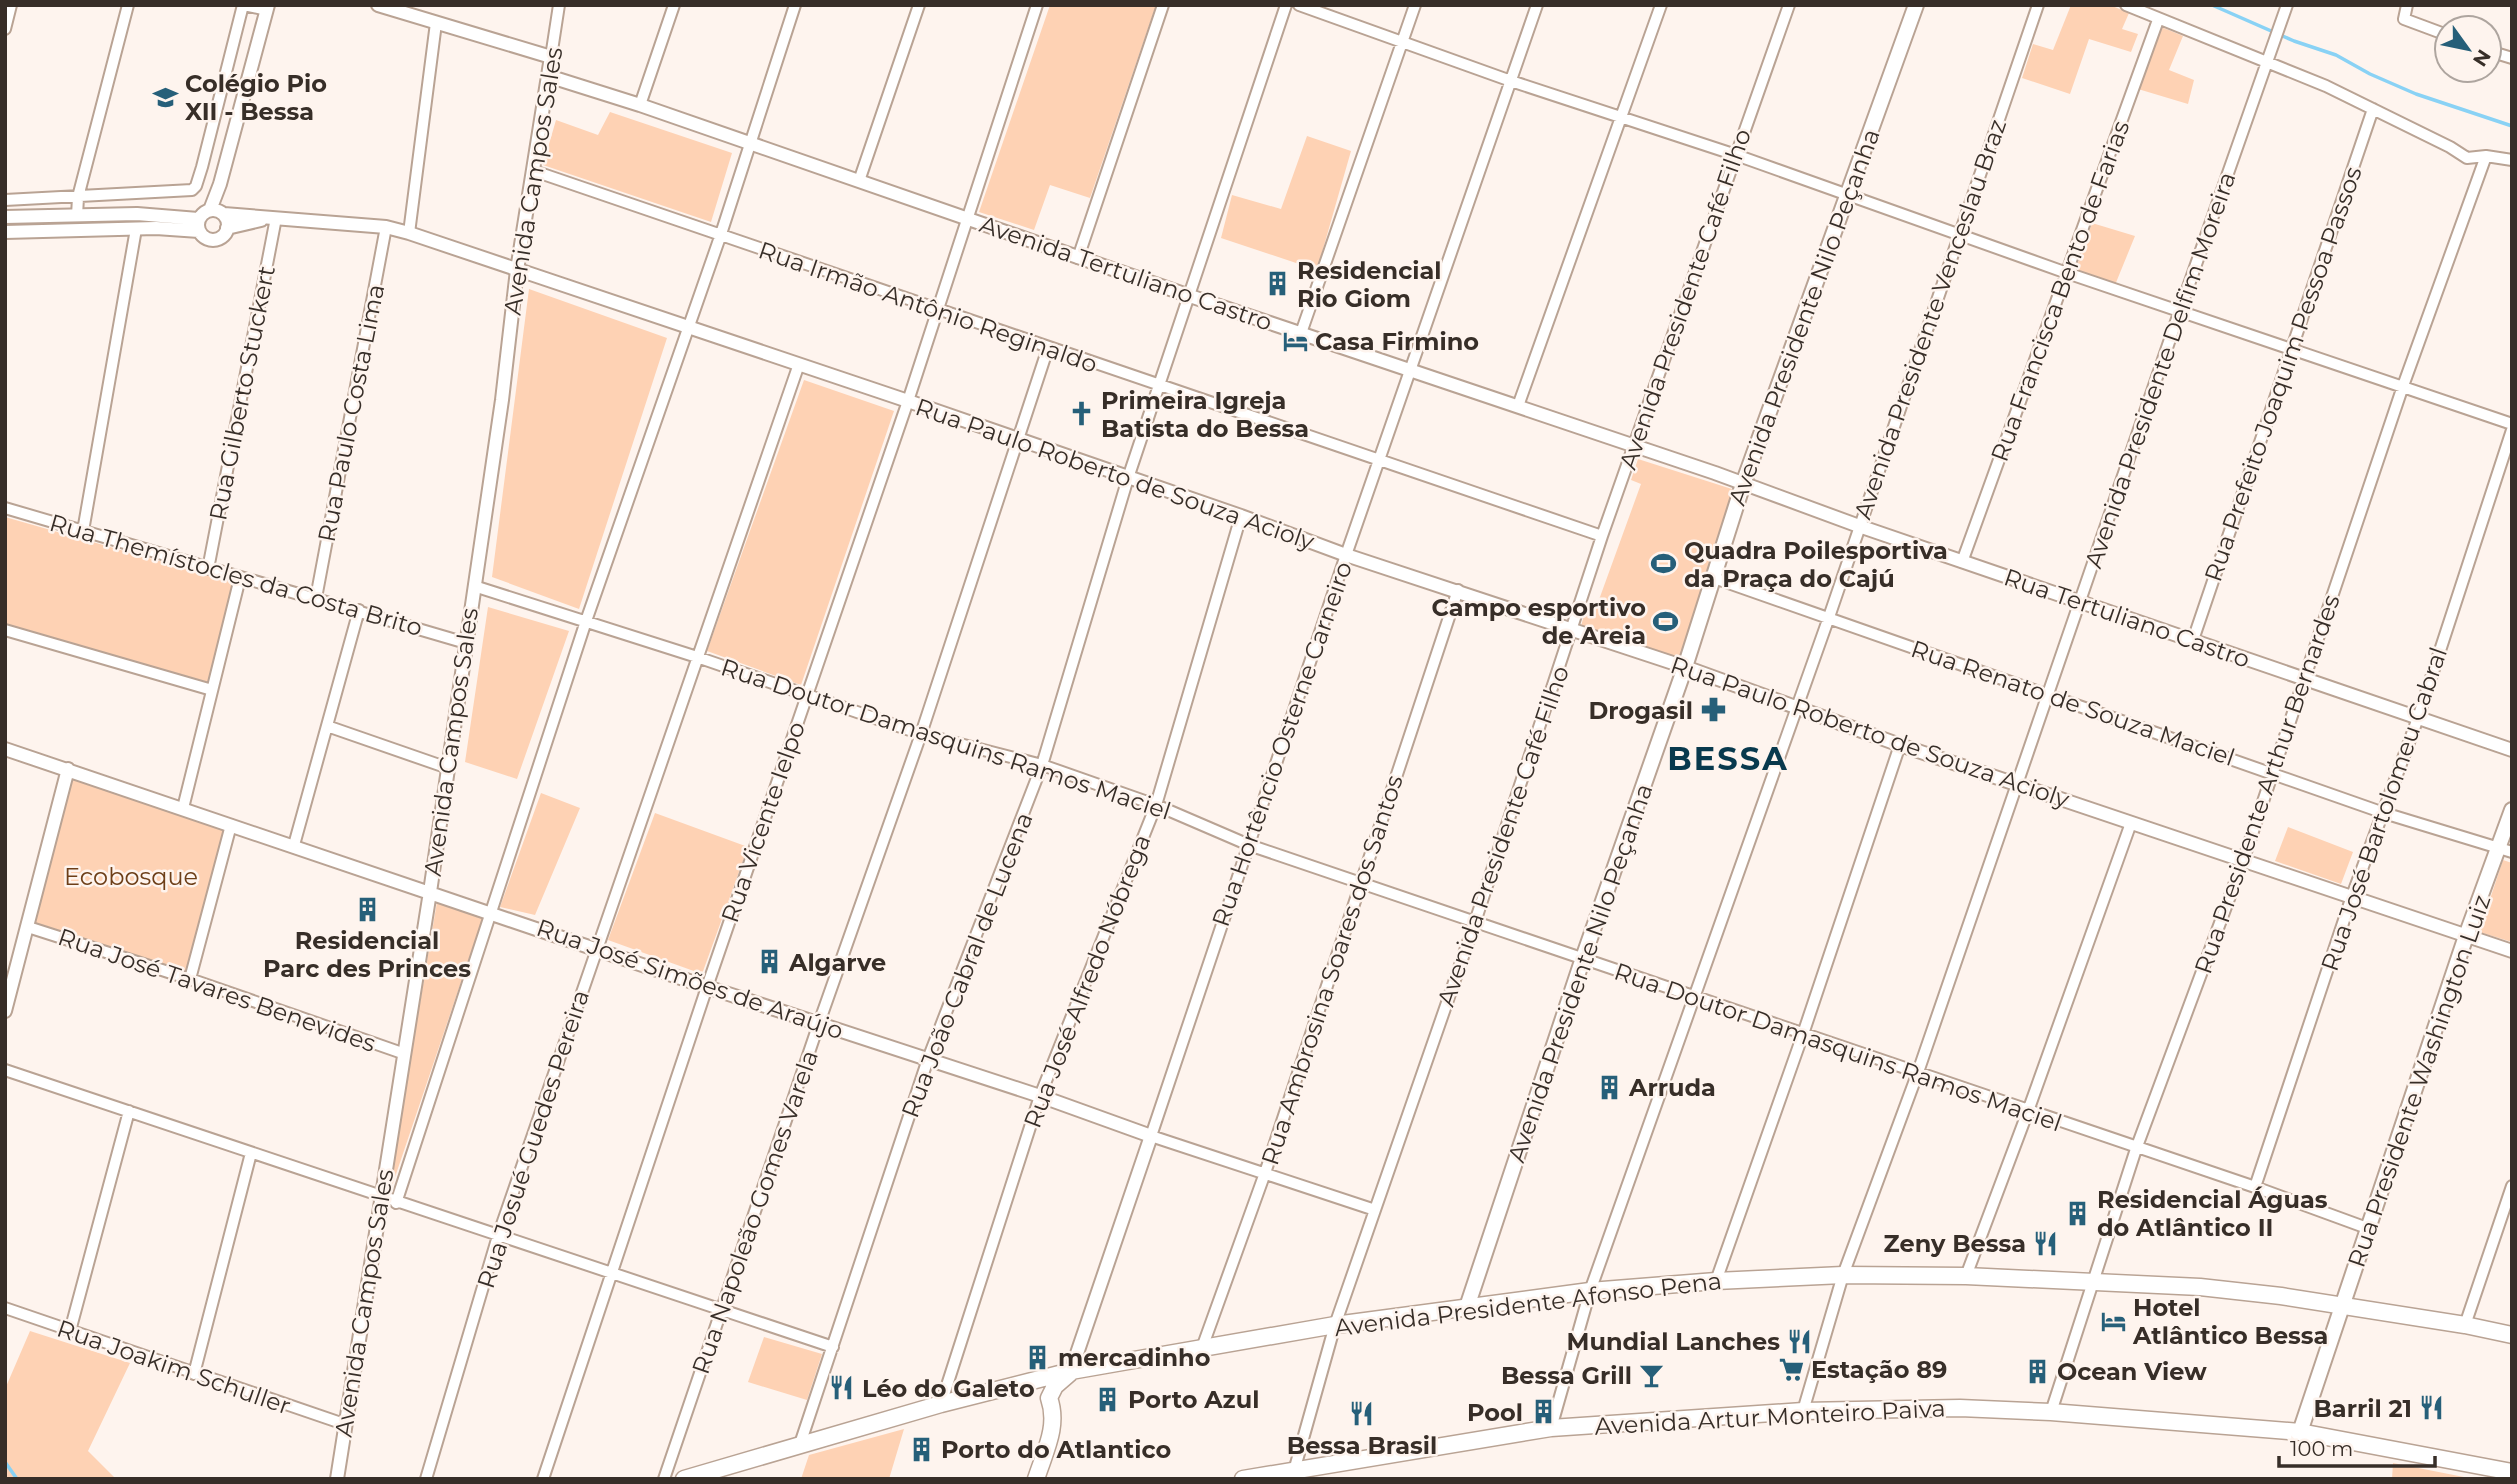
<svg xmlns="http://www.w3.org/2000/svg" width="2517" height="1484" font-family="Montserrat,sans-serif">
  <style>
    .green { fill: #fed2b4 }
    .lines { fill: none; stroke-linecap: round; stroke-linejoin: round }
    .stream { stroke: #89d2f5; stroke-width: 3.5 }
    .minor-casing { stroke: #b9a394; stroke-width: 14 }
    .tertiary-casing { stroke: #b9a394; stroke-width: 16 }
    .secondary-casing { stroke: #b9a394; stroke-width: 18 }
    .primary-casing { stroke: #b9a394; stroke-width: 19 }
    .minor { stroke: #fff; stroke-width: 10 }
    .tertiary { stroke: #fff; stroke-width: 12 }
    .secondary { stroke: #fff; stroke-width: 14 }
    .primary { stroke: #fff; stroke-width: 16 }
    .labels { text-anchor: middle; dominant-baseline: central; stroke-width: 5; stroke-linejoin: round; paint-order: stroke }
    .poi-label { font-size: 24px; font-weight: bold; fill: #372e28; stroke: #fef4ee; text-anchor: start }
    .street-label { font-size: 24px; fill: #372e28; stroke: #fef4ee }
    .park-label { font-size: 24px; fill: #6d3e17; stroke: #fef4ee }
    .district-label { font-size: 32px; font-weight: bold; letter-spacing: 2px; fill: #08394d; stroke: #fef4ee }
  </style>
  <rect width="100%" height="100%" fill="#fef4ee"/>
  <!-- green -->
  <path class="green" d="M1050,5h106l-66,193 -40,-13 -16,45 -55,-18z
    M2071,5h39l19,8 -7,16 16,5 -7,18 -42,-13 -19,55 -48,-16 11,-34 20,6z
    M2159,26l24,10 -14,34 25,10 -6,24 -50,-15z
    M610,112l122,41 -21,69 -168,-57 13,-45 42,15z
    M1307,136l44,15 -34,119 -96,-32 11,-43 49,14z
    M2092,223l43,13 -20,49 -40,-14z
    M529,289l138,49 -88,271 -87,-32z
    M804,380l90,31 -93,274 -94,-34z
    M1638,459l97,31 -57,171 -97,-35 6,-21 9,3 45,-124 -10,-4z
    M5,517l228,65 -25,100 -203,-57z
    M488,607l81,24 -52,148 -52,-17z
    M68,769l163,56 -41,154 -162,-52z
    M541,793l39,15 -45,107 -35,-8z
    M655,813l93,34 -46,127 -94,-34z
    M2288,827l65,25 -12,32 -66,-23z
    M2503,860l9,3v79l-33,-10z
    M437,902l46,15 -90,266 -4,4z
    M30,1331l100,32 -42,88 28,28h-111v-90z
    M764,1337l58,17 -15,46 -59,-18z
    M904,1429l-15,50h-88l8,-24z
    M2393,1463l81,16h-82z"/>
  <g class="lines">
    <!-- stream -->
    <path class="stream" d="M2212,5l82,36 42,14 34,19 46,20 96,32
      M5,1462l12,17"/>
    <defs>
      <path id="minor" d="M244,5l23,5
        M1299,5l212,76 225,74 331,118 445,151
        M2126,5l200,81 124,61 17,11 19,-2 26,4
        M2407,5l-3,14 43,16
        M5,29l6,-24
        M2489,51l23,7
        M551,57l8,-52
        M640,105l34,-100
        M534,171l1068,365
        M859,181l60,-176
        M5,200l187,-10 4,-4 6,-19 41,-162
        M77,216l1,-19 50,-192
        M409,233l27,-210
        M1078,258l85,-253
        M1301,333l114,-328
        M1518,406l143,-401
        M5,508l461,135
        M83,531l53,-302
        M1962,562l196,-542
        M208,569l68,-351
        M1714,578l670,235 128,39
        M474,586l223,71 224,77 121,31 114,40 93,40 1006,342 112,41
        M316,598l70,-371
        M5,630l207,60
        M2193,640l180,-531
        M327,726l121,42
        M183,808l57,-230
        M294,845l65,-235
        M28,927l162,52 215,75
        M190,979l41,-154
        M5,1070l828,277
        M2255,1187l97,-291 66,-178 94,-288
        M396,1203l190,-582 134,-384 75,-232
        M1375,1210l-224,-74 195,-581 191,-550
        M1966,1276l62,-165 103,-288
        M1716,1281l87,-247 97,-289
        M5,1308l339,116
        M2465,1325l47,-139
        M70,1331l59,-220
        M1202,1348l63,-175 193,-583
        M194,1374l57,-221
        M941,1404l99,-308 116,-291 85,-289
        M1803,1411l40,-136 75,-203 262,-762 107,-305
        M2051,1412l85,-263 107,-288 160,-475 83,-230
        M1551,1428l39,-137 239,-674 209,-612
        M800,1444l128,-385 114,-294 86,-287 158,-473
        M1294,1471l41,-146 140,-403 127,-386 187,-531
        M426,1479l72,-243 301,-872
        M543,1479l164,-492 201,-586 129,-396
        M664,1479l155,-456 102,-289 127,-386"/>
      <path id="tertiary" d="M548,76l92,29 550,191 525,177 144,53 653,224
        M198 225a15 15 0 1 1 30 0a15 15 0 1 1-30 0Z
        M210,210l10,-26 48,-179
        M224,214l162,13 23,6 499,168 333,115 105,39 339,112 215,78 612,206
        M5,217l132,-3 61,5
        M227,228l34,-8
        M5,232l151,-4 43,3
        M5,749l702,238 333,109 111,40 -80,235
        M5,1011l63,-242
        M337,1479l93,-587 72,-492 15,-130 34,-213 -173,-52"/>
      <path id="secondary" d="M1467,1307l115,-346 103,-294 58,-183 173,-479
        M2300,1432l166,-496 46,-126"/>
      <path id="primary" d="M684,1479l257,-75 130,-33 264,-46 255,-34 126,-10 127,-6 123,1 234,11 81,9 184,29 47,10
        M1036,1479c9,-28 23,-53 13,-81l6,-12 15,-13
        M1243,1479l308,-51 252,-17 157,-3 91,4 249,20 212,40"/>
    </defs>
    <!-- minor casing -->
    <use href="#minor" class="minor-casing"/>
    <!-- tertiary casing -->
    <use href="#tertiary" class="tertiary-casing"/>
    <!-- secondary casing -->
    <use href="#secondary" class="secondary-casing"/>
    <!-- primary casing -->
    <use href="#primary" class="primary-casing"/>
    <!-- minor -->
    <use href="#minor" class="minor"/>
    <!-- tertiary -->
    <use href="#tertiary" class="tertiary"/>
    <!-- secondary -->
    <use href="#secondary" class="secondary"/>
    <!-- primary -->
    <use href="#primary" class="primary"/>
  </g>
  <!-- icons -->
  <defs>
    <symbol id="school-bare" viewBox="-9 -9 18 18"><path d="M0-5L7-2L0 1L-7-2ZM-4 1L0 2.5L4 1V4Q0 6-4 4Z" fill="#265f79" stroke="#fef4ee" stroke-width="2.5" paint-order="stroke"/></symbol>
    <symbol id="building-bare" viewBox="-9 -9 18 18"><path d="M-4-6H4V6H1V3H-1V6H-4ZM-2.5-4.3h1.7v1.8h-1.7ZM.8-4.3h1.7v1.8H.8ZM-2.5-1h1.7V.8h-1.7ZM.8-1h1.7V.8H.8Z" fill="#265f79" stroke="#fef4ee" stroke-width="2.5" paint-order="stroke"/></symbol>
    <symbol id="hotel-bare" viewBox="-9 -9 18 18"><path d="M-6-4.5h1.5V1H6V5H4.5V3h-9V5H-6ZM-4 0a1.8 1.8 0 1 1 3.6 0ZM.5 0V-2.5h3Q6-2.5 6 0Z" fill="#265f79" stroke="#fef4ee" stroke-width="2.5" paint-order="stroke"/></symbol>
    <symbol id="church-bare" viewBox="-9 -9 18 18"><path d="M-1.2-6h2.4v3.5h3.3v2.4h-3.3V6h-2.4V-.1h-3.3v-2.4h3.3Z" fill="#265f79" stroke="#fef4ee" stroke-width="2.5" paint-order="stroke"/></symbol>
    <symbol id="stadium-bare" viewBox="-9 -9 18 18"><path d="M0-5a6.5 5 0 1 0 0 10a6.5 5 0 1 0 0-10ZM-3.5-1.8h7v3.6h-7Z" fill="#265f79" stroke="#fef4ee" stroke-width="2.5" paint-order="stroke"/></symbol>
    <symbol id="pharmacy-bare" viewBox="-9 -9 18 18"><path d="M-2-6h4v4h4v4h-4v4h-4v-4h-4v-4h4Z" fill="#265f79" stroke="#fef4ee" stroke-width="2.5" paint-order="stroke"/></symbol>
    <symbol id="restaurant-bare" viewBox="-9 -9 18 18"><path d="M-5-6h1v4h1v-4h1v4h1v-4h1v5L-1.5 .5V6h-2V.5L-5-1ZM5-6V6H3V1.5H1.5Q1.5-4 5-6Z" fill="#265f79" stroke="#fef4ee" stroke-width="2.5" paint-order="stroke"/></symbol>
    <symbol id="supermarket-bare" viewBox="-9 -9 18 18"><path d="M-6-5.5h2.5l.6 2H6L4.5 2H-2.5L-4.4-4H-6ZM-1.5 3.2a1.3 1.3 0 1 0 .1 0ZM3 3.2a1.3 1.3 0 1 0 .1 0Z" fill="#265f79" stroke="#fef4ee" stroke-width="2.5" paint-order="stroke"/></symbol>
    <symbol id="bar-bare" viewBox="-9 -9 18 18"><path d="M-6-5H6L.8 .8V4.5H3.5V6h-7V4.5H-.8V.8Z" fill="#265f79" stroke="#fef4ee" stroke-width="2.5" paint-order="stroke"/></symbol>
  </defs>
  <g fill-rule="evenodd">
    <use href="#school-bare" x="148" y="80" width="35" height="35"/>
    <use href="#building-bare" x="1260" y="266" width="35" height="35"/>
    <use href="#hotel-bare" x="1278" y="324" width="35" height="35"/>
    <use href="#church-bare" x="1064" y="396" width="35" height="35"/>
    <use href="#stadium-bare" x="1646" y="546" width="35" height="35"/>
    <use href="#stadium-bare" x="1648" y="604" width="35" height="35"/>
    <use href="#pharmacy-bare" x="1696" y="692" width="35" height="35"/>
    <use href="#building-bare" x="350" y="892" width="35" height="35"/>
    <use href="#building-bare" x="752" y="944" width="35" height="35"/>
    <use href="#building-bare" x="1592" y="1070" width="35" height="35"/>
    <use href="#building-bare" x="2060" y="1196" width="35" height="35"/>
    <use href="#restaurant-bare" x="2028" y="1226" width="35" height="35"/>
    <use href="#hotel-bare" x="2096" y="1304" width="35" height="35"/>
    <use href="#restaurant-bare" x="1782" y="1324" width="35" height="35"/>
    <use href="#building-bare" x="1020" y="1340" width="35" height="35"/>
    <use href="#supermarket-bare" x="1774" y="1352" width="35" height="35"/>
    <use href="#building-bare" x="2020" y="1354" width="35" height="35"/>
    <use href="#bar-bare" x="1634" y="1358" width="35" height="35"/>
    <use href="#restaurant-bare" x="824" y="1370" width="35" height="35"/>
    <use href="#building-bare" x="1090" y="1382" width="35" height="35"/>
    <use href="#restaurant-bare" x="2414" y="1390" width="35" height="35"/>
    <use href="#building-bare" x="1526" y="1394" width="35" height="35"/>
    <use href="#restaurant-bare" x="1344" y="1396" width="35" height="35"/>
    <use href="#building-bare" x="904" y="1432" width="35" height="35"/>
  </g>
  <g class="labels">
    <!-- poi labels -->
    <g class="poi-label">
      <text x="185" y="83">Colégio Pio<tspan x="185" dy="28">XII - Bessa</tspan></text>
      <text x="1297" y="270">Residencial<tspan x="1297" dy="28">Rio Giom</tspan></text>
      <text x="1315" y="341">Casa Firmino</text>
      <text x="1101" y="400">Primeira Igreja<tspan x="1101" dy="28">Batista do Bessa</tspan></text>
      <text x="1684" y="550">Quadra Poilesportiva<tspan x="1684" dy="28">da Praça do Cajú</tspan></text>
      <text x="1646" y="607" text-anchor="end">Campo esportivo<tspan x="1646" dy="28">de Areia</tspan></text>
      <text x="1693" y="710" text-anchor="end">Drogasil</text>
      <text x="367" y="940" text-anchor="middle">Residencial<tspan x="367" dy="28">Parc des Princes</tspan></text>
      <text x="789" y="962">Algarve</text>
      <text x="1629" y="1087">Arruda</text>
      <text x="2097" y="1199">Residencial Águas<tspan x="2097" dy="28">do Atlântico II</tspan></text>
      <text x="2026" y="1243" text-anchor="end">Zeny Bessa</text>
      <text x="2133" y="1307">Hotel<tspan x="2133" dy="28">Atlântico Bessa</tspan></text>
      <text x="1780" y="1341" text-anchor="end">Mundial Lanches</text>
      <text x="1058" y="1357">mercadinho</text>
      <text x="1811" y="1369">Estação 89</text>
      <text x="2057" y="1371">Ocean View</text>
      <text x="1632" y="1375" text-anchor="end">Bessa Grill</text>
      <text x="862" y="1388">Léo do Galeto</text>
      <text x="1128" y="1399">Porto Azul</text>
      <text x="2412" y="1408" text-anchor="end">Barril 21</text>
      <text x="1523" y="1412" text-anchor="end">Pool</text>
      <text x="1362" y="1445" text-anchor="middle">Bessa Brasil</text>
      <text x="941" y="1449">Porto do Atlantico</text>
    </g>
    <!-- street labels -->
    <g class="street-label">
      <text transform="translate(533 181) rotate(-81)">Avenida Campos Sales</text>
      <text transform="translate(1126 273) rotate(19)">Avenida Tertuliano Castro</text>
      <text transform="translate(2060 291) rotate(-70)">Rua Francisca Bento de Farias</text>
      <text transform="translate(1685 299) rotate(-71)">Avenida Presidente Café Filho</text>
      <text transform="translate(928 307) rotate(19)">Rua Irmão Antônio Reginaldo</text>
      <text transform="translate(1804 317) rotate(-70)">Avenida Presidente Nilo Peçanha</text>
      <text transform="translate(1930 319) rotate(-71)">Avenida Presidente Venceslau Braz</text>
      <text transform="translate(2160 370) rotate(-71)">Avenida Presidente Delfim Moreira</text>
      <text transform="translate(2283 374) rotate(-71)">Rua Prefeito Joaquim Pessoa Passos</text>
      <text transform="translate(242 393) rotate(-79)">Rua Gilberto Stuckert</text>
      <text transform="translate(351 413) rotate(-79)">Rua Paulo Costa Lima</text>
      <text transform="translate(1115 474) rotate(19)">Rua Paulo Roberto de Souza Acioly</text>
      <text transform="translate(236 575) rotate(16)">Rua Themístocles da Costa Brito</text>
      <text transform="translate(2127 618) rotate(19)">Rua Tertuliano Castro</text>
      <text transform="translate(2073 703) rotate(19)">Rua Renato de Souza Maciel</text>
      <text transform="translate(1870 732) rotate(19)">Rua Paulo Roberto de Souza Acioly</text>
      <text transform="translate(946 739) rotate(18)">Rua Doutor Damasquins Ramos Maciel</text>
      <text transform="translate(451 742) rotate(-82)">Avenida Campos Sales</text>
      <text transform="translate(1282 744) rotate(-71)">Rua Hortêncio Osterne Carneiro</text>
      <text transform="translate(2267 784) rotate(-71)">Rua Presidente Arthur Bernardes</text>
      <text transform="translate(2384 809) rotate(-71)">Rua José Bartolomeu Cabral</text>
      <text transform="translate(763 822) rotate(-71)">Rua Vicente Ielpo</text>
      <text transform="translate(1503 836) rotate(-71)">Avenida Presidente Café Filho</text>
      <text transform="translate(967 965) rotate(-69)">Rua João Cabral de Lucena</text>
      <text transform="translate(1332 970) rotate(-72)">Rua Ambrosina Soares dos Santos</text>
      <text transform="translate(1580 973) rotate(-71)">Avenida Presidente Nilo Peçanha</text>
      <text transform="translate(690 979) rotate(19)">Rua José Simões de Araújo</text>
      <text transform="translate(1087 981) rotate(-69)">Rua José Alfredo Nóbrega</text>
      <text transform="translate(217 990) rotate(19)">Rua José Tavares Benevides</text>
      <text transform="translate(1838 1047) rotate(19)">Rua Doutor Damasquins Ramos Maciel</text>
      <text transform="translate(2419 1081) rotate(-71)">Rua Presidente Washington Luiz</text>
      <text transform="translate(533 1139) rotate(-72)">Rua Josué Guedes Pereira</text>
      <text transform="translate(755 1212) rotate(-71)">Rua Napoleão Gomes Varela</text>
      <text transform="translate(364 1303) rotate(-81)">Avenida Campos Sales</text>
      <text transform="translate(1528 1304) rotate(-7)">Avenida Presidente Afonso Pena</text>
      <text transform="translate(174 1367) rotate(19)">Rua Joakim Schuller</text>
      <text transform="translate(1770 1417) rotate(-3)">Avenida Artur Monteiro Paiva</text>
    </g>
    <!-- park labels -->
    <g class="park-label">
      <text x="131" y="876">Ecobosque</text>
    </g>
    <!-- district labels -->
    <g class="district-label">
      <text x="1728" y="758">BESSA</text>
    </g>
  </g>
  <!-- border -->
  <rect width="2517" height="1484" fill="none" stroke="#372e28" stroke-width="14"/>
  <!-- north arrow -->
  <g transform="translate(2468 49) rotate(123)"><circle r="33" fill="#fef4ee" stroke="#aea59f" stroke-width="2"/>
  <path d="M0-5L12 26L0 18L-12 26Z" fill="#265f79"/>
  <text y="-10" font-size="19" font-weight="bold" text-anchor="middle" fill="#372e28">N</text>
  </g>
  <!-- scale -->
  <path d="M2279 1456v10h156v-10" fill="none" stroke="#372e28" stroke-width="3.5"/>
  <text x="2290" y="1456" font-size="21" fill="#372e28" stroke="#fef4ee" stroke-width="5" paint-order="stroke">100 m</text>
</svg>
